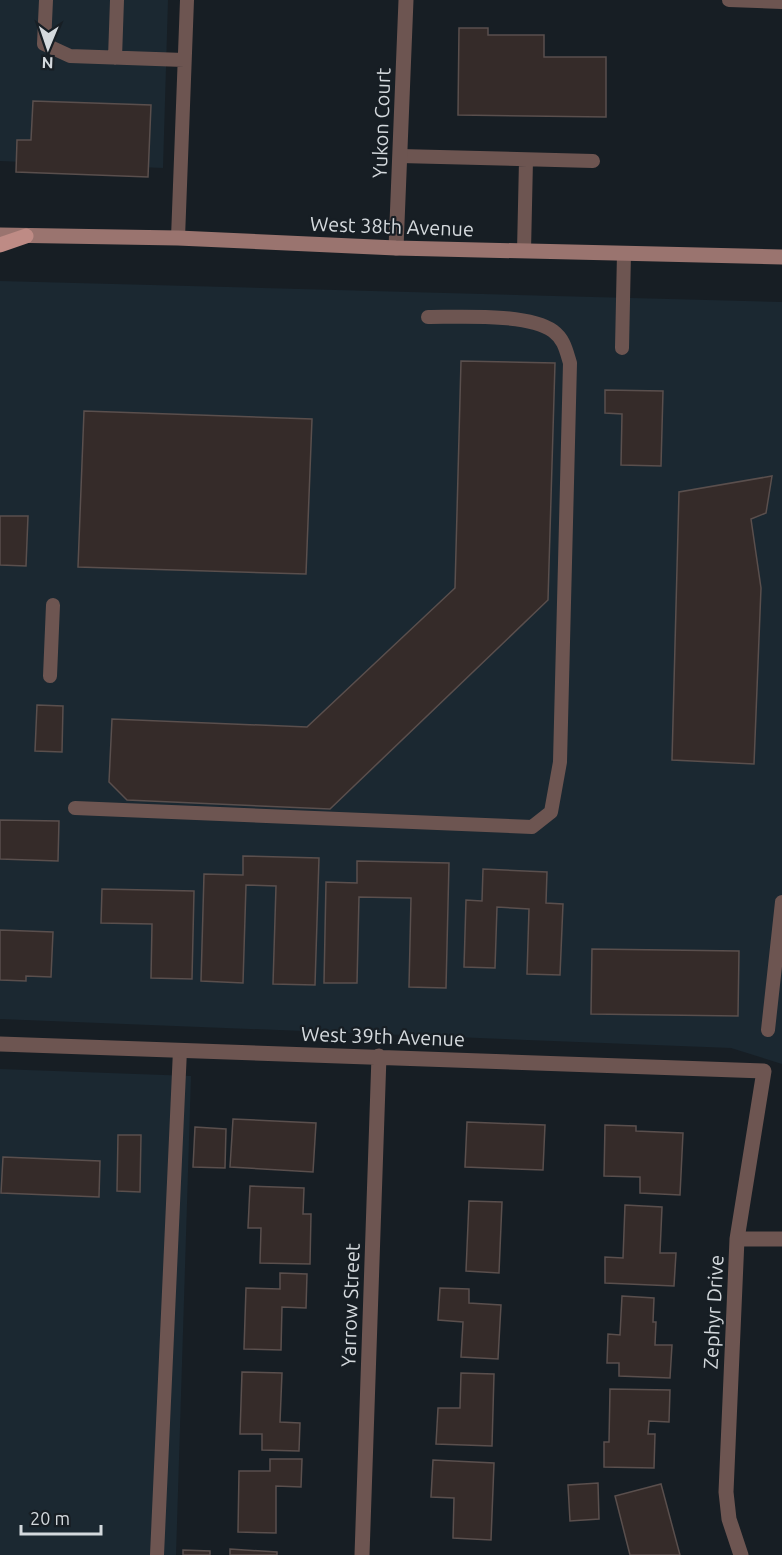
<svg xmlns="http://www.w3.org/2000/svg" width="782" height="1555" font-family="Ubuntu,sans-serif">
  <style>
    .built { fill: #1b2831 }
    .building { fill: #352b29; stroke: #5a4f4d; stroke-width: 1.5 }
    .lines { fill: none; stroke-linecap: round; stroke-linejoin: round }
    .lane { stroke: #6d5551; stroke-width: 14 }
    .street { stroke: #6d5551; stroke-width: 15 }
    .secondary { stroke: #9a746f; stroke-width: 15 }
    .primary { stroke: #be8b85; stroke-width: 15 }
    .labels { text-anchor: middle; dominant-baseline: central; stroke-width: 4.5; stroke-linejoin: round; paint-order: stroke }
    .street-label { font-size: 20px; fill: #d4d9dd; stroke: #171e24 }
  </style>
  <rect width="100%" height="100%" fill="#171e24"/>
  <!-- built -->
  <path class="built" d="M0,0h168l-5,168 -163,-7z
    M0,281l782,21v762l-51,-16 -731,-29z
    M0,1069l191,7 -15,479h-176z"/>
  <!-- building -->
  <path class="building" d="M459,28h29v7h56v22h62v60l-148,-2z
    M33,101l118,4 -3,72 -132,-5 1,-32h14z
    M461,361l94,2 -7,237 -218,209 -203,-9 -18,-18 3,-63 195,8 148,-139z
    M605,390l58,1 -2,75 -40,-1 1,-51 -17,-1z
    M84,411l228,8 -6,155 -228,-7z
    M772,476l-6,37 -15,6 10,69 -7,176 -82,-4 7,-268z
    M0,516h28l-2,50 -26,-1z
    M37,705l26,1 -1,46 -27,-1z
    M0,820l59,1 -1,40 -58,-2z
    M243,856l76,2 -4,127 -42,-1 3,-98 -30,-1 -3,98 -42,-2 3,-107 39,1z
    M357,861l92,2 -3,125 -37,-1 2,-89 -52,-1 -2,86h-33l2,-101 31,1z
    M483,869l64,3 -1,31 17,1 -3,71 -33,-1 2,-65 -32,-2 -2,61 -31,-1 2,-67 16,1z
    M102,889l92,2 -2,88 -41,-1 1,-54 -51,-1z
    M0,930l53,2 -2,45 -25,-1v5l-26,-1z
    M592,949l147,2 -1,65 -147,-2z
    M233,1119l83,4 -3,49 -83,-5z
    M467,1122l78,3 -2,45 -78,-3z
    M605,1125l31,1v5l47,2 -3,62 -40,-2v-16l-36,-1z
    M195,1127l31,2 -1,39 -32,-1z
    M118,1135h23l-1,57 -23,-1z
    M3,1157l97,4 -1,36 -98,-4z
    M250,1186l54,2 -1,26h8l-1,50 -50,-1 1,-35h-13z
    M469,1201l33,1 -3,71 -33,-2z
    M625,1205l37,2 -2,46h16l-2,33 -69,-3v-26l18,1z
    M280,1273l27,1 -1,34 -24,-1 -1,43 -37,-1 2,-61 34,1z
    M440,1288l29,1v14l32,2 -3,54 -37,-2 2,-35 -25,-2z
    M622,1296l32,2 -1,24h3l-1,23h17l-2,33 -51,-2v-13h-12l1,-29 12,1z
    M242,1372l40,1 -2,49 20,1 -1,28 -37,-1v-16h-22z
    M461,1373l33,1 -2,72 -56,-2 2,-36h22z
    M610,1389l60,1 -1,32 -20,-1 -1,13h7l-1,34 -50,-1v-25h5z
    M270,1459h32l-1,28 -25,-1v47l-38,-1 1,-61h31z
    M433,1460l61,3 -3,77 -38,-2 1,-40 -23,-1z
    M598,1483l1,36 -29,2 -2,-36z
    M661,1484l19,71h-50l-15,-59z
    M230,1549l47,3v3h-47z
    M183,1550l27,1v4h-27z"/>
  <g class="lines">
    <!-- lane -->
    <path class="lane" d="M46,0l-2,44 26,12 114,4
      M729,0l53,2
      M115,58l2,-58
      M400,156l193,5
      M178,238l9,-238
      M524,251l2,-91
      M622,348l2,-95
      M50,676l3,-71
      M75,808l457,19 19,-15 9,-50 10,-399c-4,-13 -6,-24 -17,-32 -25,-18 -93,-14 -125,-14
      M768,1030l14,-128
      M157,1555l23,-505"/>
    <!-- street -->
    <path class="street" d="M396,248l10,-248
      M0,1044l764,27 -27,168 -11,253 3,27 12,36
      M737,1239h45
      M362,1555l17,-499"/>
    <!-- secondary -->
    <path class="secondary" d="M0,235l178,3 218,10 386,9"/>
    <!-- primary -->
    <path class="primary" d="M0,245l26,-9"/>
  </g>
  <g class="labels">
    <!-- street labels -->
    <g class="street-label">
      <text transform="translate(381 123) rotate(-88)">Yukon Court</text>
      <text transform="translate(392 226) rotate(2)">West 38th Avenue</text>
      <text transform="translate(383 1036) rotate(2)">West 39th Avenue</text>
      <text transform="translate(350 1305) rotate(-88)">Yarrow Street</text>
      <text transform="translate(713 1312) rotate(-87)">Zephyr Drive</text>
    </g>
  </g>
  <!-- north arrow -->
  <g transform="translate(48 48) rotate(182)" stroke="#171e24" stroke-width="4.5" paint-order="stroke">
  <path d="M0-4.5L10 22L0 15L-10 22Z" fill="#d4d9dd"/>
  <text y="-9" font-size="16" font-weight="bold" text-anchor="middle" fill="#d4d9dd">N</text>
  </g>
  <!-- scale -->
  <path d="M21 1525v9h80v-9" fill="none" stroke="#d4d9dd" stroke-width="3"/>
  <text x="30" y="1525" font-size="18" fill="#d4d9dd" stroke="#171e24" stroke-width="4.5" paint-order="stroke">20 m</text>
</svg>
